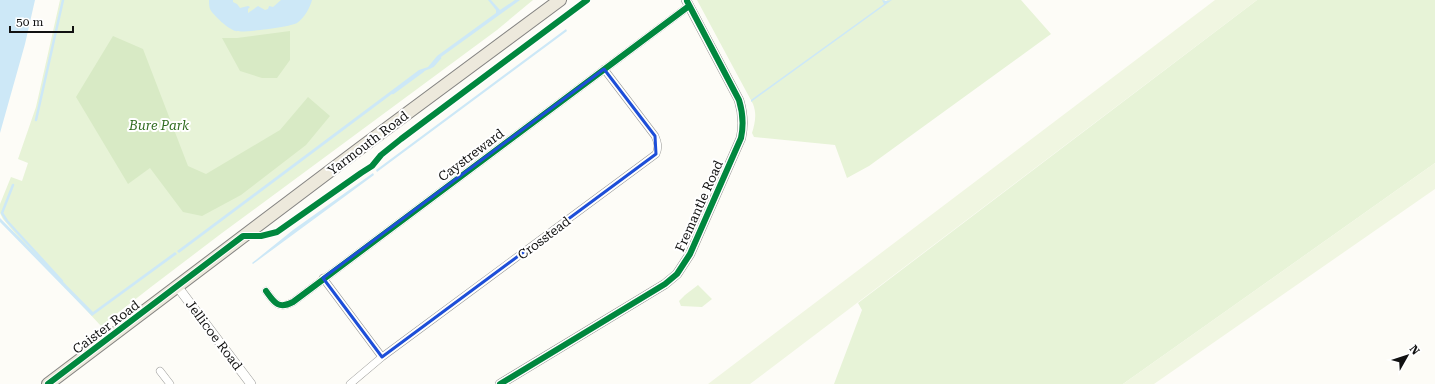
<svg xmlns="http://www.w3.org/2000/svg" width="1435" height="384" font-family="'Roboto Serif',serif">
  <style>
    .green { fill: #e7f3d7 }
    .forest { fill: #d8eac5 }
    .pitch { fill: #f0f6e1 }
    .water { fill: #cde8f7 }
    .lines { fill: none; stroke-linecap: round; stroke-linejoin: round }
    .stream { stroke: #cde8f7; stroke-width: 2.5 }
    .minor-casing { stroke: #979795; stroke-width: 8 }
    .tertiary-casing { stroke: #979795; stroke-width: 10 }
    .primary-casing { stroke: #858482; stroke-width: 14 }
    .minor { stroke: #fffffe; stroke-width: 7 }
    .tertiary { stroke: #fffffe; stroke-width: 9 }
    .primary { stroke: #ede9dc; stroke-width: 12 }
    .cycleway-casing { stroke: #fff; stroke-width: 8 }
    .cycleway { stroke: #00873e; stroke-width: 6 }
    .marked { fill: none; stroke: #1d4ed8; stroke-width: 3; stroke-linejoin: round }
    .labels { text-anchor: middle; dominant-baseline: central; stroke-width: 4; stroke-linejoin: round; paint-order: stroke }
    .park-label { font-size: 13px; font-style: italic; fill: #2f6b1f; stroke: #fff }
    .street-label { font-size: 13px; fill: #111; stroke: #fff }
  </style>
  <rect width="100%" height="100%" fill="#fdfcf7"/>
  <!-- green -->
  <path class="green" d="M60,0h473l-36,30 -275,203 -71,54 -50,39 -81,-87 -17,-20 -3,-6v-9l11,-27 11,4 6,-18 -10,-4 18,-52z
    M697,0h187l2,1 1,-1h134l30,34 -182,132 -22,12 -12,-33 -81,-8 -2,-4c3,-10 5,-19 1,-29z
    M1257,0h178v163l-312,221h-289l28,-74 -4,-7z
    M698,285l14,14 -10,8 -21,-1 -2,-5 6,-6z"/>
  <!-- forest -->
  <path class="forest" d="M290,31v29l-13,18h-15l-22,-7 -18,-33h15z
    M113,36l30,13 45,117 18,8 74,-44 28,-33 22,19 -24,29 -65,50 -39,21 -19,-4 -33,-44 -22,16 -52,-87z"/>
  <!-- pitch -->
  <path class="pitch" d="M1215,0h42l-507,384h-42z
    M1435,163v26l-281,195h-31z"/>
  <!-- water -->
  <path class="water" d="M0,0h35l-10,44 -25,89z
    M209,0h24v2l4,2 3,4 8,-2 2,1 -2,2v4l10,-7 7,4 3,-1 1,-3 4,1 8,-7h31c-2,8 -8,18 -15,23 -7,4 -54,10 -61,8 -7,-1 -23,-16 -26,-22 -1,-3 -1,-6 -1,-9z
    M488,0h3l9,10 15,-10h5l-79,57 -12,12 -9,4 -241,180 -2,-2 242,-181 9,-3 9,-11 59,-43v-3z
    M882,0l4,1 6,-1 -141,102v-2l4,-3 129,-93z
    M566,29l1,2 -190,141 -1,-2z
    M373,173l1,2 -121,89 -1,-1 41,-33z
    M0,218l93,94 82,-60 2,2 -85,62 -92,-94z"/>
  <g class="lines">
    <!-- stream -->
    <path class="stream" d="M429,68l4,-2 7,-8
      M393,93l30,-22
      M36,120l27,-120
      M13,185l-11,28 5,8 55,60"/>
    <defs>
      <path id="minor" d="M323,278l59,79
        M266,291c8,11 12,19 27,11l396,-296
        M160,371l10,13
        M350,384l32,-27 274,-203c3,-7 2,-11 -1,-18l-51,-67"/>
      <path id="tertiary" d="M177,286l74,98
        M500,384l165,-100 12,-10 13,-20 51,-116c3,-14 2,-25 -2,-38l-53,-100"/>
      <path id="primary" d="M48,384l311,-235 201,-149"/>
    </defs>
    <!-- minor casing -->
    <use href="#minor" class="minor-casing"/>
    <!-- tertiary casing -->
    <use href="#tertiary" class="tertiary-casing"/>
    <!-- primary casing -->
    <use href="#primary" class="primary-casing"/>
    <!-- minor -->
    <use href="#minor" class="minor"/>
    <!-- tertiary -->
    <use href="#tertiary" class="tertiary"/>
    <!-- primary -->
    <use href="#primary" class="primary"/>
    <defs>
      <path id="cycleway" d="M266,291c8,11 12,19 27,11l396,-296
        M48,384l195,-148h18l16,-4 84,-59 11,-7 9,-11 20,-16 186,-139
        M500,384l165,-100 12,-10 13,-20 51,-116c3,-14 2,-25 -2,-38l-52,-99"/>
    </defs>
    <!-- cycleway casing -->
    <use href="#cycleway" class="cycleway-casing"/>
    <!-- cycleway -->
    <use href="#cycleway" class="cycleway"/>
  </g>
  <!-- marked area -->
  <path class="marked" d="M604,69l51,67 1,18 -274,203 -59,-79z"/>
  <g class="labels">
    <!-- park labels -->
    <g class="park-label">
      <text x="159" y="125">Bure Park</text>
    </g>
    <!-- street labels -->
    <g class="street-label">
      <text transform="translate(368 143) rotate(-37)">Yarmouth Road</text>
      <text transform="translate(471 155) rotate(-37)">Caystreward</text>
      <text transform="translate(699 206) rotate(-66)">Fremantle Road</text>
      <text transform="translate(544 238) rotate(-37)">Crosstead</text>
      <text transform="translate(106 327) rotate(-37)">Caister Road</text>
      <text transform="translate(214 335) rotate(53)">Jellicoe Road</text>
    </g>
  </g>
  <!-- north arrow -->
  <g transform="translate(1407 356) rotate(51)" stroke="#ffffff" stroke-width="3" paint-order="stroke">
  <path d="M0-3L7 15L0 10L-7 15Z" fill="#111111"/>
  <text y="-6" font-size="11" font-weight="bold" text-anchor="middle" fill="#111111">N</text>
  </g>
  <!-- scale -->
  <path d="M10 26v6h63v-6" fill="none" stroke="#111111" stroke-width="2"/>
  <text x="16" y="26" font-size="12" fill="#111111" stroke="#ffffff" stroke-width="3" paint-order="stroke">50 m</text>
</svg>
